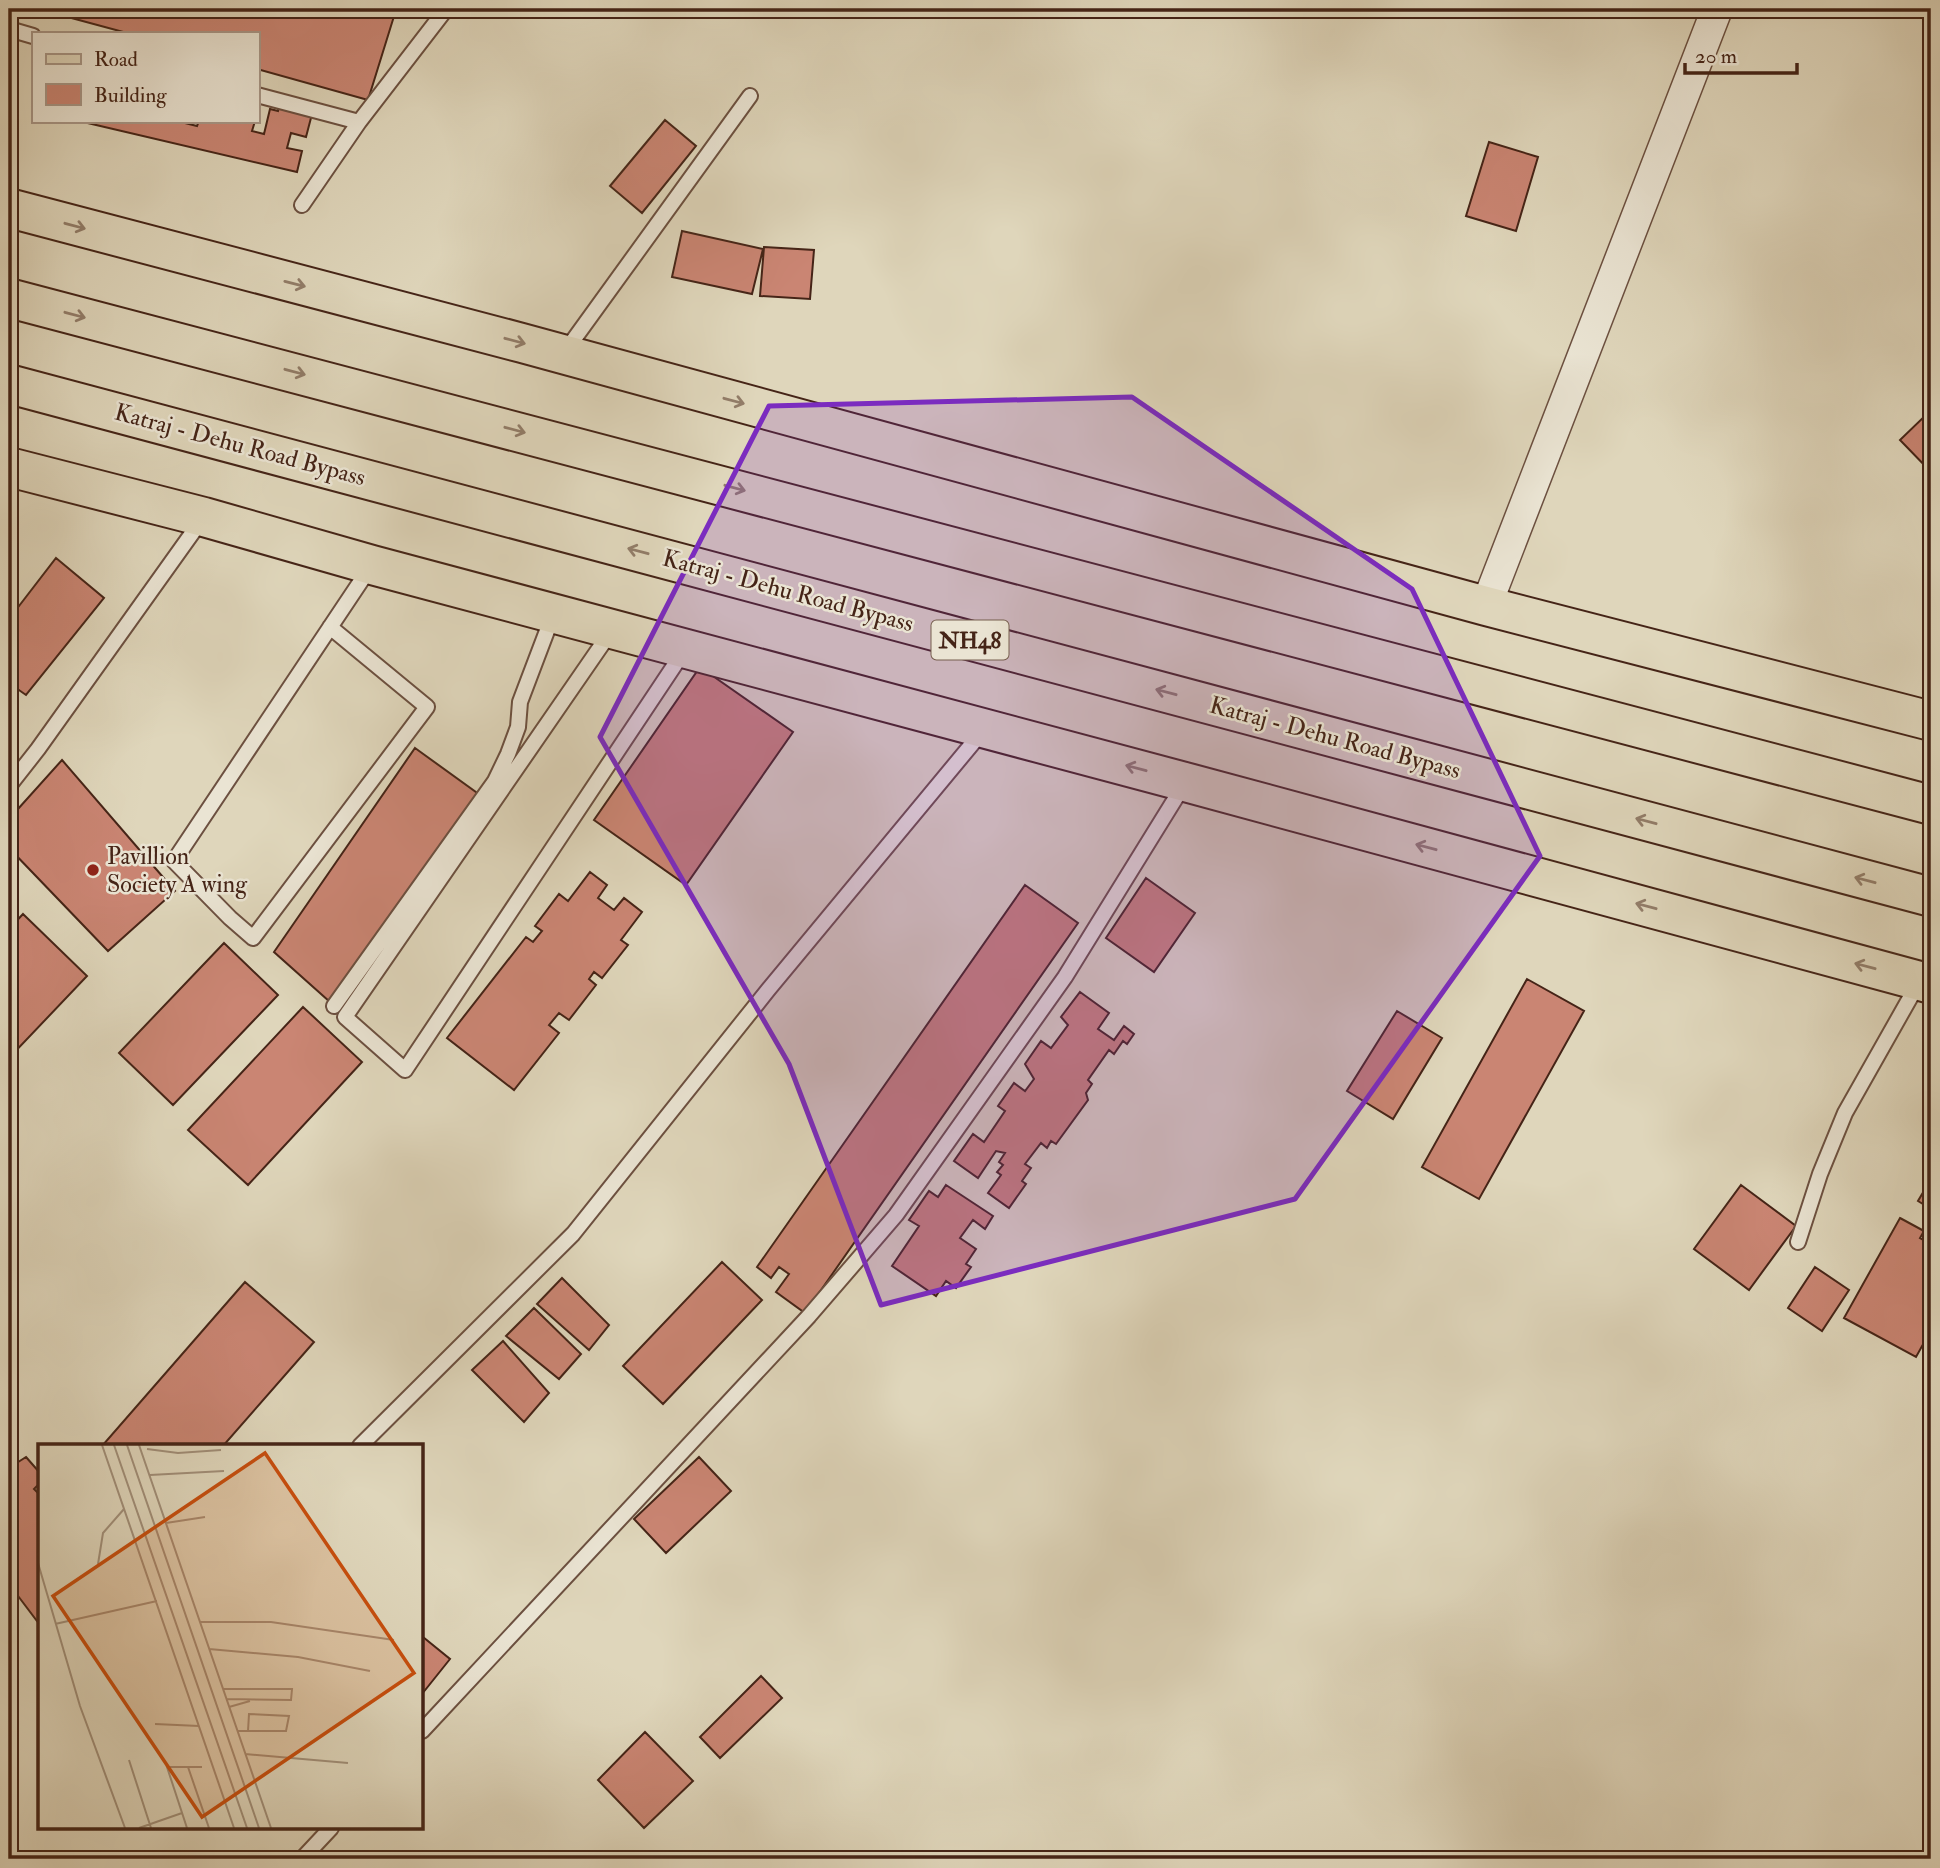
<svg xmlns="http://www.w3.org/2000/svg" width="1940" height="1868" font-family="'IM FELL Double Pica',serif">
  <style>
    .building { fill: #ca8573; stroke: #452417; stroke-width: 2 }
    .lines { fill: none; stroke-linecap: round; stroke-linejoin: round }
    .service-casing { stroke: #6c5040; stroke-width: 18 }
    .minor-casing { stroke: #6c5040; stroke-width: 33 }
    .primary-casing { stroke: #452417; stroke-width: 42 }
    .trunk-casing { stroke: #452417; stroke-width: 42 }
    .service { stroke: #eae4d3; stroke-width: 14 }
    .minor { stroke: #eae4d3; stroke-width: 30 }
    .primary { stroke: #dfd6bb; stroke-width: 38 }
    .trunk { stroke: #dfd6bb; stroke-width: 38 }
    .oneway { stroke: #927d69 }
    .marked { fill: #7b2cbf; fill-opacity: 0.2; stroke: #7b2cbf; stroke-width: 5; stroke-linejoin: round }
    .poi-dot { fill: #8f2418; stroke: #eae4d3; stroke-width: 2.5 }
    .labels { text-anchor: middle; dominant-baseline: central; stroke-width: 5; stroke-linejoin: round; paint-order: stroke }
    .shield { fill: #eae4d3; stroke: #765e4f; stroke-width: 2 }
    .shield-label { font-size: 23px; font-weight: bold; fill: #452417 }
    .street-label { font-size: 24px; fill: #452417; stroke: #eae4d3 }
    .poi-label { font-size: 24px; fill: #452417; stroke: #eae4d3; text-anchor: start }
    .inset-road { fill: none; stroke: #a18f79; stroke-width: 2 }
    .view { fill: #c74e0e; fill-opacity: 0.15; stroke: #c74e0e; stroke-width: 3.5 }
    .inset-edge { fill: none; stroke: #452417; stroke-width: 3.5 }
  </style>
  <rect width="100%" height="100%" fill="#dfd6bb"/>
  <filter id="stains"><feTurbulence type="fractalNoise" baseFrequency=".00286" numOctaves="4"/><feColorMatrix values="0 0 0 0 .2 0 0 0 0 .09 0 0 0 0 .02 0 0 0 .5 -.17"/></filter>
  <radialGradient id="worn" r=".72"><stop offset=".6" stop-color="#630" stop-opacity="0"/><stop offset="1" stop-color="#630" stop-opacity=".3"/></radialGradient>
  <!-- building -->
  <path class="building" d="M38,9h342l15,4 -27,87 -111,-31v-36h-130z
    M279,106l33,8 -6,23 -15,-4 -4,15 15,3 -5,21 -218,-51h98l20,5 2,-5h56l-3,10 12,3 6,-25 8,2z
    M665,120l31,26 -54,67 -32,-27z
    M1489,142l49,15 -22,74 -50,-15z
    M682,231l81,18 -11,45 -80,-17z
    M764,247l50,3 -4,49 -50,-3z
    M1931,410v62l-31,-32z
    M56,558l48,40 -78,97 -17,-12v-64z
    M700,667l93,65 -107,153 -92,-65z
    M415,748l65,47 -150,207 -56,-50z
    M62,760l113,131 -67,60 -99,-103v-29z
    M590,872l17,13 -9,13 16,12 10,-12 18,14 -21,28 7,5 -26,33 -8,-6 -5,7 7,6 -27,35 -10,-7 -10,12 10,8 -45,57 -67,-52 79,-101 7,5 9,-11 -7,-5 24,-32 9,7z
    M1146,878l49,35 -41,59 -48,-34z
    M1025,885l53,38 -273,390 -29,-21 13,-18 -10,-7 -8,11 -14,-11z
    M23,914l64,62 -78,82v-129z
    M224,943l54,52 -105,110 -54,-52z
    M1527,979l57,32 -105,188 -57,-32z
    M1080,992l29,21 -11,16 16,11 10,-14 10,8 -7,10 -4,-3 -9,13 -5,-4 -21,30 4,4 -6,9 2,7 -32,44 -5,-3 -4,7 -6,-5 -16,21 6,4 -9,13 4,3 -17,24 -21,-15 13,-18 -4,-3 6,-7 -4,-3 6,-9 -9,-2 -18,27 -24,-17 19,-27 11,8 21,-31 -7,-5 16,-23 11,8 9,-12 -9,-15 16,-23 10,7 17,-23 -7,-8z
    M303,1007l59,55 -114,123 -60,-55z
    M1397,1011l45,27 -49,81 -46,-28z
    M1931,1179v30l-13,-8z
    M946,1185l47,31 -8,13 -12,-9 -13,18 16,11 -10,15 5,3 -15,21 -10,-7 -10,15 -44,-30 27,-40 -10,-6 20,-29 9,6z
    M1741,1185l55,41 -47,64 -55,-41z
    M1900,1218l24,13 -4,7 11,6v86l-15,27 -72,-39z
    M722,1262l40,38 -99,104 -40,-38z
    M1815,1267l34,23 -27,41 -34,-23z
    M562,1278l47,47 -20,25 -52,-46z
    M245,1282l69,60 -91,104h-121z
    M534,1308l47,46 -22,25 -53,-43z
    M503,1341l46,52 -25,29 -52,-52z
    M26,1457l14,16v10l-6,6 6,6v130l-31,-41v-124l1,-1 2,7z
    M699,1457l32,34 -65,62 -32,-34z
    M423,1637l27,22 -28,35v-56z
    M761,1676l21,22 -62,60 -20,-21z
    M645,1732l48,49 -49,47 -46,-48z"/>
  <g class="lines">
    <defs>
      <path id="service" d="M9,29l24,7
        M257,95l102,27
        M302,205l57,-83 84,-109v-4
        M564,353l186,-257
        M330,627l97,80 -174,231 -23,-20 -56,-57 197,-295
        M612,630l-267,387 60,53c92,-140 187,-279 279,-419
        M9,786l29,-37 165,-231
        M334,1006l161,-225 13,-27 10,-27 2,-25 33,-87
        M1798,1242l22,-68 25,-61 74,-131
        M360,1446l213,-212 195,-244 214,-258
        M422,1731l387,-415 87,-101 169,-238 120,-194
        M302,1859l29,-31"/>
      <path id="minor" d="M1486,606l231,-597"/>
      <path id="primary" d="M9,208l513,135 964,263 445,115
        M9,467l195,50 168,48 813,217 746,202"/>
      <path id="trunk" d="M9,298l1922,507
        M9,384l1922,513"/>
    </defs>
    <!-- service casing -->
    <use href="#service" class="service-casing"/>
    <!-- minor casing -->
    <use href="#minor" class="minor-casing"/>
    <!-- primary casing -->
    <use href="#primary" class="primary-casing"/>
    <!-- trunk casing -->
    <use href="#trunk" class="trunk-casing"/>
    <!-- service -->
    <use href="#service" class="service"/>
    <!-- minor -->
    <use href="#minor" class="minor"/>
    <!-- primary -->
    <use href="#primary" class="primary"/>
    <!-- trunk -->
    <use href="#trunk" class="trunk"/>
  </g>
  <!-- one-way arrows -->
  <defs><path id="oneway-shaft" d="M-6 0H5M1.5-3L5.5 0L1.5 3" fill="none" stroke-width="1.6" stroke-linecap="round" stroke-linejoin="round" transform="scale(1.75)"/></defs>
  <g class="oneway">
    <use href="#oneway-shaft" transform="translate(75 226) rotate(15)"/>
    <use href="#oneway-shaft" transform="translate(295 284) rotate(14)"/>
    <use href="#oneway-shaft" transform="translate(75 315) rotate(15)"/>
    <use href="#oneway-shaft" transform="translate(515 341) rotate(15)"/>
    <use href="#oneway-shaft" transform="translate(295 372) rotate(15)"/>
    <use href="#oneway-shaft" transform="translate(734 401) rotate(15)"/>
    <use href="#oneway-shaft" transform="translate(515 430) rotate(15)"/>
    <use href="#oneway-shaft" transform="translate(735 488) rotate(15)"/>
    <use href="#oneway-shaft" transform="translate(638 551) rotate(-165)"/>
    <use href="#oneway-shaft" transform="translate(1166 692) rotate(-165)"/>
    <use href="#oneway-shaft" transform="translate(1136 768) rotate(-165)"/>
    <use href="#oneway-shaft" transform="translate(1646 821) rotate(-165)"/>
    <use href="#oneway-shaft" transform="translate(1426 847) rotate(-165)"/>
    <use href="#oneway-shaft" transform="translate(1865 880) rotate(-165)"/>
    <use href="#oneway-shaft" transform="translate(1646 906) rotate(-165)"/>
    <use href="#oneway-shaft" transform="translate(1865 966) rotate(-165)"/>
  </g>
  <!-- marked area -->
  <path class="marked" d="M1132,397l280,192 128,267 -245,343 -414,106 -92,-241 -189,-327 169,-331z"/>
  <!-- markers -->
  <circle class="poi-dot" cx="93" cy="870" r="7"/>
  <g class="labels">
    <!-- shield labels -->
    <rect class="shield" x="931.5" y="620.5" width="77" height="39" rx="5"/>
    <g class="shield-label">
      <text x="970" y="640">NH48</text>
    </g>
    <!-- street labels -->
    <g class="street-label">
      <text transform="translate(240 445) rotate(15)">Katraj - Dehu Road Bypass</text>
      <text transform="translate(788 591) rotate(15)">Katraj - Dehu Road Bypass</text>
      <text transform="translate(1335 738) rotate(15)">Katraj - Dehu Road Bypass</text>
    </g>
    <!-- poi labels -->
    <g class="poi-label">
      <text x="107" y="856">Pavillion<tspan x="107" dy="28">Society A wing</tspan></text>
    </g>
  </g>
  <!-- overview -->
  <g transform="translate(38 1444)">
    <rect width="385" height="385" fill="#dfd6bb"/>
    <path class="inset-road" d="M64,1l132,383M76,1l133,383M89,1l132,383M101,1l132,383M109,5l31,4 43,-3M112,31l74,-4M128,79l39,-6M0,119l42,143 45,122M60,120l5,-31 21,-24M162,178h71l123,18M17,180l102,-23M171,205l89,8 72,14M185,245h69l-1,11 -65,-1M191,263l21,-6M117,280l44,2M199,287h49l3,-15 -40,-2 -1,17M207,310l103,9M91,316l22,68M150,323l21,61M101,384l43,-15M149,384l-20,-61h35"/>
    <path class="view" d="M227,9l149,220 -212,144 -149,-221z"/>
    <rect width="385" height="385" class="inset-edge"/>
  </g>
  <!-- margin -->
  <rect width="1940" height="1868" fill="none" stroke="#dfd6bb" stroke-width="35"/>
  <rect x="10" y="10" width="1919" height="1847" fill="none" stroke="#452417" stroke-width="3.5"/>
  <rect x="18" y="18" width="1905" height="1833" fill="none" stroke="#452417" stroke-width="2"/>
  <!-- legend -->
  <rect x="32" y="32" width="228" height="91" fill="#eae4d3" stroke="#a89788" stroke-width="2"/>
  <rect x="46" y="54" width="35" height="10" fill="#dfd6bb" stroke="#a89788" stroke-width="2"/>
  <text x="94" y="66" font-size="21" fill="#452417">Road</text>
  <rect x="46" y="84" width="35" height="21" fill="#ca8573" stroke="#a89788" stroke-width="2"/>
  <text x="94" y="102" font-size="21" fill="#452417">Building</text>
  <!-- scale -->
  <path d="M1685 63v10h112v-10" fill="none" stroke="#452417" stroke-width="3.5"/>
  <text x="1695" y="63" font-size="21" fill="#452417" stroke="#eae4d3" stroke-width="5" paint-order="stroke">20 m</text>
  <rect width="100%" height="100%" filter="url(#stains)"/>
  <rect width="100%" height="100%" fill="url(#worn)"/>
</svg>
